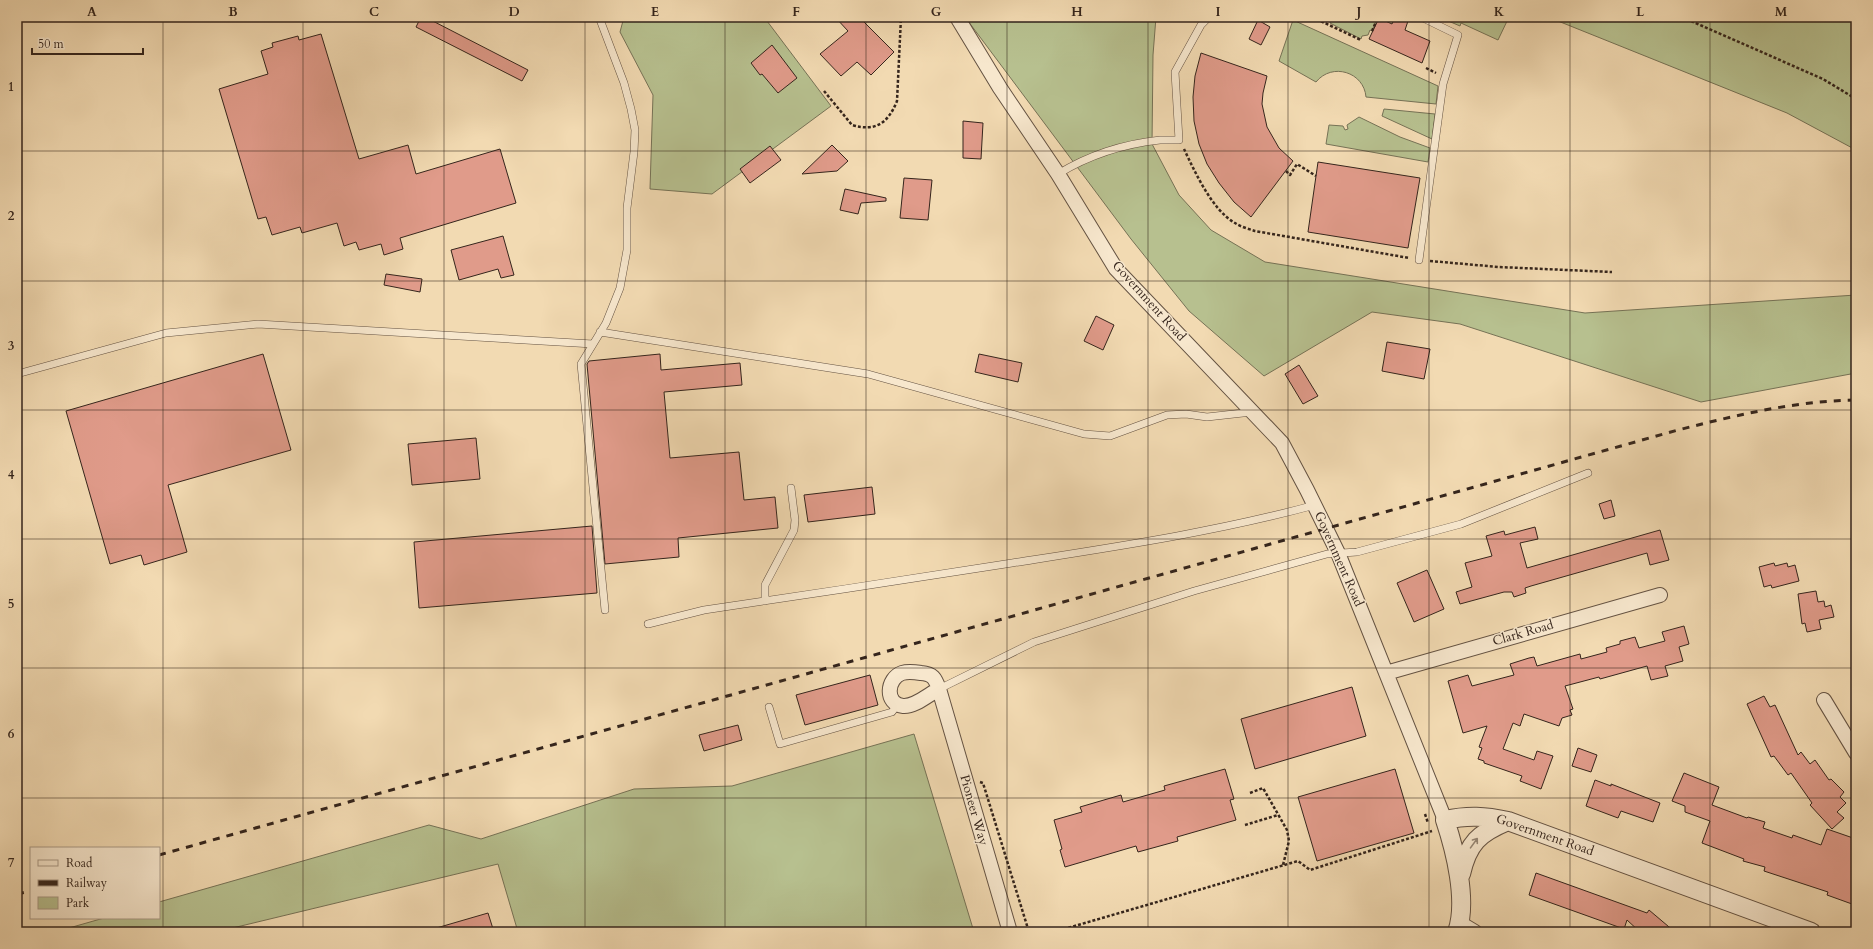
<svg xmlns="http://www.w3.org/2000/svg" width="1873" height="949" font-family="Cardo,serif">
  <style>
    .green { fill: #b7c08f; stroke: #767256 }
    .building { fill: #e09b8a; stroke: #35251c }
    .lines { fill: none; stroke-linecap: round; stroke-linejoin: round }
    .service-casing { stroke: #645242; stroke-width: 8 }
    .minor-casing { stroke: #645242; stroke-width: 16 }
    .tertiary-casing { stroke: #645242; stroke-width: 20 }
    .path { stroke: #35251c; stroke-width: 2.5; stroke-dasharray: 3 2; stroke-linecap: butt }
    .service { stroke: #f7e7cd; stroke-width: 7 }
    .minor { stroke: #f7e7cd; stroke-width: 14 }
    .tertiary { stroke: #f7e7cd; stroke-width: 18 }
    .rail { stroke: #35251c; stroke-width: 3; stroke-dasharray: 7 7; stroke-linecap: butt }
    .oneway { stroke: #968674 }
    .grid { fill: none; stroke: #35251c; stroke-width: 1; stroke-opacity: 0.55 }
    .labels { text-anchor: middle; dominant-baseline: central; stroke-width: 3; stroke-linejoin: round; paint-order: stroke }
    .street-label { font-size: 13px; fill: #35251c; stroke: #f7e7cd }
    .neatline { fill: none; stroke: #35251c; stroke-width: 1.5 }
    .grid-label { font-size: 13px; text-anchor: middle; font-weight: bold; fill: #35251c }
  </style>
  <rect width="100%" height="100%" fill="#f2dab2"/>
  <filter id="stains"><feTurbulence type="fractalNoise" baseFrequency=".005" numOctaves="4"/><feColorMatrix values="0 0 0 0 .2 0 0 0 0 .09 0 0 0 0 .02 0 0 0 .5 -.17"/></filter>
  <radialGradient id="worn" r=".72"><stop offset=".6" stop-color="#630" stop-opacity="0"/><stop offset="1" stop-color="#630" stop-opacity=".3"/></radialGradient>
  <!-- green -->
  <path class="green" d="M624,17h140l67,89 -119,88 -62,-5 3,-94 -33,-63z
    M965,17h191l-3,38 -1,89 27,51 32,35 54,32 320,51 271,-18v78l-155,29 -241,-78 -88,-12 -108,64 -75,-65 -58,-72z
    M1332,17h46l-6,14 -2,-1 -2,5 -6,1 -1,3 -31,-16z
    M1439,17h70l-11,23 -37,-17 -1,3z
    M1548,17h308v133l-69,-37z
    M1293,20l145,66 -2,18 -70,-7c-2,-25 -34,-35 -50,-15l-37,-21z
    M1384,109l51,5 -3,25 -50,-23z
    M1359,117l41,20 30,11 -2,14 -102,-18 3,-19 14,1 2,4 3,-1 -1,-4z
    M914,734l60,198h-456l-20,-68 -282,68h-161l49,-14h55v-16l270,-77 52,14 153,-50 98,-3z"/>
  <!-- building -->
  <path class="building" d="M421,17h4l103,53 -6,11 -106,-54z
    M835,17h24l35,35 -23,23 -14,-13 -16,14 -21,-22 28,-23z
    M1395,17h6l7,4 -3,9 25,11 -8,22 -53,-24 10,-21 13,6z
    M1258,20l12,7 -9,18 -12,-6z
    M321,34l38,125 49,-14 8,29 84,-25 16,54 -116,35 3,11 -19,6 -3,-11 -22,6 -3,-8 -12,4 -7,-23 -35,10 -2,-6 -28,8 -6,-18 -8,2 -39,-130 49,-15 -7,-23 12,-4 -1,-4 26,-7 1,4z
    M772,45l25,33 -19,15 -16,-19 -2,1 -9,-12z
    M1201,53l66,23 -4,17 -1,11 5,23 12,21 14,13 -42,56 -17,-15 -15,-19 -12,-19 -8,-20 -5,-23 -1,-24 2,-21z
    M963,121l20,2 -2,36 -18,-1z
    M832,145l16,16 -11,10 -35,3z
    M770,146l11,14 -31,23 -10,-14z
    M1318,162l102,16 -12,70 -100,-16z
    M904,178l28,2 -4,40 -28,-2z
    M845,189l41,9v3l-25,2 -3,11 -18,-4z
    M503,236l11,39 -13,3 -3,-9 -39,11 -8,-30z
    M386,274l36,5 -2,13 -36,-7z
    M1096,316l18,9 -11,25 -19,-9z
    M1387,342l43,7 -6,30 -42,-8z
    M263,354l28,96 -123,35 19,67 -43,13 -3,-10 -31,9 -44,-153z
    M660,354l1,16 79,-7 2,22 -78,7 6,66 69,-6 5,48 31,-3 3,31 -100,10 1,19 -74,7 -18,-200 2,-3z
    M979,354l43,9 -4,19 -43,-10z
    M1299,365l19,31 -15,8 -18,-30z
    M476,438l4,41 -68,6 -4,-41z
    M872,487l3,27 -67,8 -4,-27z
    M1611,500l4,16 -11,3 -5,-15z
    M592,526l5,67 -178,15 -5,-66z
    M1535,527l3,12 -18,4 7,25 133,-38 9,30 -19,5 -3,-12 -116,33 -6,2 1,5 -12,4 -2,-5h-8l-44,12 -4,-12 16,-5 -7,-24 27,-7 -6,-20 18,-5 1,4z
    M1774,563l1,3 12,-3 1,4 7,-2 4,16 -27,7 -1,-3 -7,2 -5,-20z
    M1427,570l17,39 -30,13 -17,-39z
    M1816,591l2,11 6,-1 1,6 6,-2 3,12 -15,3 2,9 -14,3 -2,-9 -3,1 -4,-30z
    M1684,626l5,18 -10,3 4,14 -18,5 3,10 -17,4 -4,-14 -47,13 -1,-2 -34,9 8,23 -3,1 2,5 -10,3 -3,8 -35,-12 -4,12 -7,-3 -10,26 31,11 3,-9 16,5 -12,33 -21,-8 2,-5 -38,-13v-2l-6,-2 4,-11 -3,-1 8,-21 -24,7 -15,-52 20,-6 4,11 42,-11 -4,-11 19,-6 5,-1 3,9 43,-12 1,5 26,-7 -1,-4 14,-4v-3l15,-4 4,11 26,-7 -3,-9z
    M870,675l8,30 -73,20 -9,-30z
    M1352,687l14,49 -111,33 -14,-50z
    M1764,696l6,11 5,-2 23,50 3,-3 9,12 5,-4 14,20 2,-1 13,13 -4,5 6,6 -9,9 7,6 -12,11 -22,-24 2,-2 -21,-30 -3,2 -14,-19 -3,1 -24,-53z
    M738,725l4,15 -38,11 -5,-16z
    M1578,748l19,7 -6,17 -19,-6z
    M1225,769l9,30 -4,1 6,20 -59,17 1,4 -40,11 -2,-6 -71,21 -5,-17 2,-1 -8,-29 28,-8 -2,-5 41,-12 2,7 42,-12 -1,-4z
    M1395,769l19,64 -97,28 -19,-64z
    M1684,773l35,14 -7,18 35,13 1,-1 17,5 -2,6 29,10 1,-3 28,10 6,-16 29,10 -4,14 3,1 -2,7 3,1v31l-4,11 -25,-9 1,-3 -64,-21 1,-4 -22,-6 1,-2 -42,-16 8,-22 -25,-9v-6l-13,-5z
    M1595,780l16,6v-2l49,19 -7,19 -32,-11 -3,7 -32,-12z
    M1536,873l111,40 2,-3 26,22h-35l-13,-12 -3,9 -95,-34z
    M488,913l6,19h-61v-3z"/>
  <g class="lines">
    <defs>
      <path id="service" d="M599,17l25,66 7,26 4,21 -1,22 -7,56v42l-7,38 -14,35 -25,41 24,246
        M1058,174c31,-19 65,-30 102,-34 6,0 13,0 19,0l-4,-68 26,-47 8,-8
        M1419,260l24,-176 15,-49 -37,-18
        M600,332l268,42 216,60 26,2 57,-21 19,-1 21,3 45,-5
        M17,374l149,-41 92,-9 335,20
        M765,601v-16l29,-55 1,-10 -4,-32
        M648,624l56,-14c103,-15 205,-31 308,-47 102,-16 204,-31 303,-58
        M939,689l95,-47 160,-51 133,-37 30,-2 104,-28 127,-51
        M769,707l11,37 112,-32 6,-8"/>
      <path id="minor" d="M957,17l43,71 58,86 58,95 166,174 25,47 31,63 107,267
        M1386,673l274,-78
        M939,689c-10,5 -24,18 -36,17 -19,-2 -16,-28 -1,-33 6,-2 13,-1 19,0 12,1 14,5 18,16l71,243
        M1824,700l32,53
        M1460,923l15,9"/>
      <path id="tertiary" d="M1461,874c7,-31 18,-41 47,-53
        M1457,932c11,-31 -2,-82 -12,-112 23,-5 40,-4 63,1l303,111"/>
    </defs>
    <!-- service casing -->
    <use href="#service" class="service-casing"/>
    <!-- minor casing -->
    <use href="#minor" class="minor-casing"/>
    <!-- tertiary casing -->
    <use href="#tertiary" class="tertiary-casing"/>
    <!-- path -->
    <path class="path" d="M1312,17l49,23
      M1682,17l141,62 33,20
      M1402,18l1,-1
      M1372,31l6,-14
      M1426,68l10,5
      M824,91l28,34c24,7 36,-2 45,-24l4,-84
      M1184,149c11,23 28,61 51,74 6,4 14,6 20,8l154,27
      M1286,171l4,4 7,-11 19,12
      M1430,261l69,6 113,5
      M980,782l3,1 46,149
      M1250,793l13,-5 24,42 2,11 -6,24
      M1425,814l3,9
      M1245,825l33,-10
      M1054,932l244,-71 12,9 122,-39"/>
    <!-- service -->
    <use href="#service" class="service"/>
    <!-- minor -->
    <use href="#minor" class="minor"/>
    <!-- tertiary -->
    <use href="#tertiary" class="tertiary"/>
    <!-- rail -->
    <path class="rail" d="M159,855l1519,-425c59,-15 117,-29 178,-30
      M17,894l14,-3"/>
  </g>
  <!-- one-way arrows -->
  <defs><path id="oneway-shaft" d="M-6 0H5M1.5-3L5.5 0L1.5 3" fill="none" stroke-width="1.6" stroke-linecap="round" stroke-linejoin="round"/></defs>
  <use class="oneway" href="#oneway-shaft" transform="translate(1474 843) rotate(-54)"/>
  <!-- grid -->
  <path class="grid" d="M163,17v915M303,17v915M444,17v915M585,17v915M725,17v915M866,17v915M1007,17v915M1148,17v915M1288,17v915M1429,17v915M1570,17v915M1710,17v915M17,151h1839M17,281h1839M17,410h1839M17,539h1839M17,668h1839M17,798h1839"/>
  <g class="labels">
    <!-- street labels -->
    <g class="street-label">
      <text transform="translate(1149 301) rotate(48)">Government Road</text>
      <text transform="translate(1339 559) rotate(66)">Government Road</text>
      <text transform="translate(1523 633) rotate(-16)">Clark Road</text>
      <text transform="translate(974 810) rotate(74)">Pioneer Way</text>
      <text transform="translate(1545 835) rotate(19)">Government Road</text>
    </g>
  </g>
  <!-- margin -->
  <rect width="1873" height="949" fill="none" stroke="#f2dab2" stroke-width="44"/>
  <!-- legend -->
  <rect x="30" y="847" width="130" height="72" fill="#f7e7cd" stroke="#a99986"/>
  <rect x="38" y="860" width="20" height="6" fill="#f7e7cd" stroke="#a99986"/>
  <text x="66" y="867" font-size="12" fill="#35251c">Road</text>
  <rect x="38" y="880" width="20" height="6" fill="#35251c" stroke="#a99986"/>
  <text x="66" y="887" font-size="12" fill="#35251c">Railway</text>
  <rect x="38" y="897" width="20" height="12" fill="#b7c08f" stroke="#a99986"/>
  <text x="66" y="907" font-size="12" fill="#35251c">Park</text>
  <!-- scale -->
  <path d="M32 48v6h111v-6" fill="none" stroke="#35251c" stroke-width="2"/>
  <text x="38" y="48" font-size="12" fill="#35251c" stroke="#f7e7cd" stroke-width="3" paint-order="stroke">50 m</text>
  <rect x="22" y="22" width="1829" height="905" class="neatline"/>
  <g class="grid-label">
    <text x="92" y="16">A</text>
    <text x="233" y="16">B</text>
    <text x="374" y="16">C</text>
    <text x="514" y="16">D</text>
    <text x="655" y="16">E</text>
    <text x="796" y="16">F</text>
    <text x="936" y="16">G</text>
    <text x="1077" y="16">H</text>
    <text x="1218" y="16">I</text>
    <text x="1359" y="16">J</text>
    <text x="1499" y="16">K</text>
    <text x="1640" y="16">L</text>
    <text x="1781" y="16">M</text>
    <text x="11" y="91">1</text>
    <text x="11" y="220">2</text>
    <text x="11" y="350">3</text>
    <text x="11" y="479">4</text>
    <text x="11" y="608">5</text>
    <text x="11" y="738">6</text>
    <text x="11" y="867">7</text>
  </g>
  <rect width="100%" height="100%" filter="url(#stains)"/>
  <rect width="100%" height="100%" fill="url(#worn)"/>
</svg>
